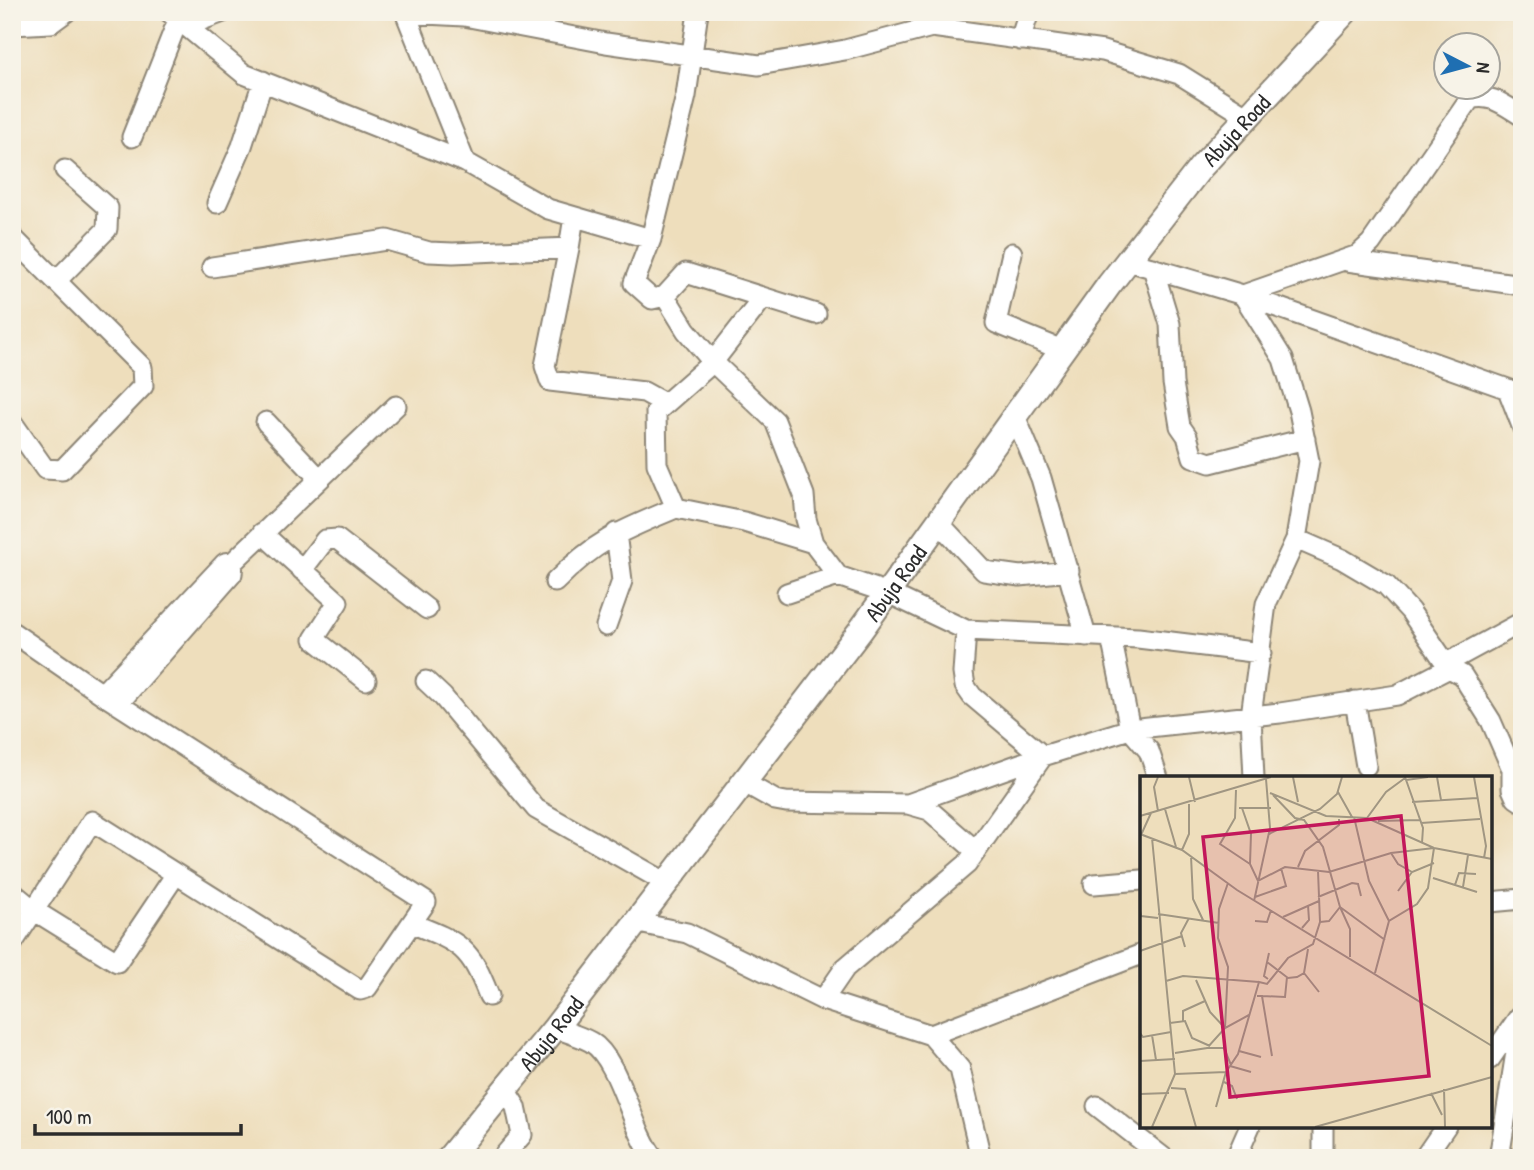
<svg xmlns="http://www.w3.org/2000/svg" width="1534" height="1170" font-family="'Patrick Hand',sans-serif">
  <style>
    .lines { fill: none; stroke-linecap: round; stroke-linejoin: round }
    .minor-casing { stroke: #8c8474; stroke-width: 23 }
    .major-casing { stroke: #8c8474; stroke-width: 28 }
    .minor { stroke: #fff; stroke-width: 19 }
    .major { stroke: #fff; stroke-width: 24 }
    .labels { text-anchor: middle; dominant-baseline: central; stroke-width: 6; stroke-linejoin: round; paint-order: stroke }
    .street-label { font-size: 23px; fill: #2b2b2b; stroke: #f7f3e8 }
    .inset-road { fill: none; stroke: #a09682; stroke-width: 2 }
    .view { fill: #c2185b; fill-opacity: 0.15; stroke: #c2185b; stroke-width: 3.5 }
    .inset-edge { fill: none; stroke: #2b2b2b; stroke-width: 3.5 }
  </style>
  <rect width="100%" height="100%" fill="#f7f3e8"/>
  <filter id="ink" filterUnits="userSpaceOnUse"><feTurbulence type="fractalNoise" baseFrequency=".0143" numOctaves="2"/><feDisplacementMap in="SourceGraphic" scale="14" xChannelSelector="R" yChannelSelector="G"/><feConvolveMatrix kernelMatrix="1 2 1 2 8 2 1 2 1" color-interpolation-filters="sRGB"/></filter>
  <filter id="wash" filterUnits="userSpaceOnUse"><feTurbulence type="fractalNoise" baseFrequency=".00686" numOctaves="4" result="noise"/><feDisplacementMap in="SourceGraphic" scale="28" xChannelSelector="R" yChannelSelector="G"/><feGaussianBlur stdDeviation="1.57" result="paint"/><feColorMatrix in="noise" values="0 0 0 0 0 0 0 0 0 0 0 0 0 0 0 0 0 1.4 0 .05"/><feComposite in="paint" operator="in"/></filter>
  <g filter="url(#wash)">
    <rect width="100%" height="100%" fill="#eedebc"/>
  </g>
  <g filter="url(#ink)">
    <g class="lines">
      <defs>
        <path id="minor" d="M169,12l75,62 221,88 83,47 103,30 -17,44 18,16 13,-3 21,34 27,32 62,59 29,74 2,24 7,24 25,33 50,17 78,37 172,8 123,15
          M405,12l60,150
          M406,13l58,3 142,27 153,22 86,-15 87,-23 171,24 76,23 69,43
          M12,25l39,-2 15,-11
          M186,26l37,-14
          M1020,40l9,-28
          M132,137l46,-117
          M217,203l25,-57 21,-65
          M12,237l130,130 1,19 -81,84 -17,-1 -33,-47
          M651,239l35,-143 12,-84
          M569,248l-24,118 5,15 94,11 20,11
          M1012,253l-16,70 66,27
          M1128,261l115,34 279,99
          M1347,261l175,24
          M212,267l175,-27 42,12 24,1 116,-5 5,-31
          M1153,268l17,56 3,59 7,43 7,10 6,21 17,6 95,-24
          M56,281l51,-52 1,-21 -43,-38
          M665,296l21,-23 130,41
          M763,298l-50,64 -57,50 1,52 19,44 68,14 69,21
          M1508,390l14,36
          M1015,416l26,62 45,158
          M266,422l48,51 1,8
          M939,523l45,48 36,5 49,-5
          M262,533l76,69 -24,37 52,41
          M1296,539l46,20 44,26 24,26 39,57 13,7 29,46 21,48v20l4,9 6,4
          M302,570l23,-30 12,-1 90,70
          M555,582c41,-42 68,-52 121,-74
          M787,593l51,-17
          M606,626l16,-45 -6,-48
          M966,630l-3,43 2,13 7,10 71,60
          M12,632l90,62 324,208 -59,86 -7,2 -268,-169 -80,123
          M1111,637l19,92 19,22 9,27
          M426,681l17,16 93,112 129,73
          M102,694l123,-131 8,-1 163,-156
          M1355,701l11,65
          M118,704l114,-130 1,-12
          M1254,778l-3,-62 15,-112 30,-65 13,-78 -10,-50 -16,-52 -40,-64 115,-40 13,-12 99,-144c21,-6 34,6 52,17
          M743,782l32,18 11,2 122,2 21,6 47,41
          M908,804l134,-48
          M1094,884l48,-4
          M12,892l23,19 82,51 59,-88
          M1490,902l32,-3
          M634,922l53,11 136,67 108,35 29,34 21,89
          M413,924c48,19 57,23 76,72
          M823,1000l22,-32 122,-104 76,-108 87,-27 150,-16 117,-18 52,-27 5,-9 68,-37
          M555,1028c11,4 25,8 36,14 29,18 40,87 63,116
          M931,1035l211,-81
          M1490,1059l29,-42
          M1097,1106l67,52
          M502,1158l20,-23 -6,-28 -12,-19
          M1236,1158l14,-32
          M1323,1158v-32
          M1424,1158l22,-32
          M1499,1158l23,-143"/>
        <g id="major">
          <path id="s1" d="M449,1158l106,-130 305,-397 249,-346 92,-118 144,-155"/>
        </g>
      </defs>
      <!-- minor casing -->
      <use href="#minor" class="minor-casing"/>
      <!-- major casing -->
      <use href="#major" class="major-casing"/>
      <!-- minor -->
      <use href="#minor" class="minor"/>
      <!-- major -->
      <use href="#major" class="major"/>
    </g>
  </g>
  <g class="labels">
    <!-- street labels -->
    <g class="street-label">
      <text stroke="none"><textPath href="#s1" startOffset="1295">Abuja Road</textPath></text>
      <text stroke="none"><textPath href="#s1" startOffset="728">Abuja Road</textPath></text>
      <text stroke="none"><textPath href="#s1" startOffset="161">Abuja Road</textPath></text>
    </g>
  </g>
  <!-- overview -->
  <g transform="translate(1140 776)">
    <rect width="352" height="352" fill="#eedebc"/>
    <path class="inset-road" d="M49,1l6,25M153,1l5,25M265,1l18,51 -1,15M297,1l4,23M334,1l12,69 -2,12M266,4l22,-3M96,14l-1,28 -15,26 30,20M198,16l14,25M130,17l56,23 41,2 67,30 58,11M133,19l22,23 9,2 19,27 17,60 45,33M272,26l65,-4M99,32h32M102,32l9,26 -1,30 8,17 27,-14 44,5 62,-19 43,-5M25,33l11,38M18,35l-4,-24 4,-10M0,40l131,-39M214,41l15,64 20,40M227,42l19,-26 19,-14M238,45l42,-1M281,47l59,-4M0,58l42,16 55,40 255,156M129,58l51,-25 17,-15 5,-17M1,59l10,-22M12,62l23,236 -23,53M42,74l7,-16v-30M251,77l7,11 14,8M51,80l2,43 10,21M158,91l7,-16 34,-26v-6M293,102l44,14M315,109l4,-12 17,1M323,111l5,-32M258,115l14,-19 22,-9M115,121l31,-11 -5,-18M178,121l34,-14 6,1 3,12M114,125l16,-73 -4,-49M200,131l10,22v28M0,135l1,5 17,2M18,138l61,9M143,141l36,-16M115,145l12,1 4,-12M180,146l9,-1 11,-14M162,152l7,-8 -1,-15M45,171l-4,-14 8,-15M0,175l42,-15M127,186l21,16 9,-1 7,-4 4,-24M164,197l15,19M235,197l14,-52 28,-17 11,-16 6,-40M128,203l-4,-3 5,-23M56,204l14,32 15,16M26,205l17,-5 76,6M117,220h5l10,60M122,220l23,1 2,-20M43,245v-10l22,-10M30,247l15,-2 7,17 18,8M85,252l3,-61 -10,-29 1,-29 9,-26M0,257l3,4 28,-5M12,259l4,25M67,272h17l7,17M99,275l22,6M35,277l32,-5 18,-20 24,-13M0,285l35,-2M90,290l21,6M35,298l51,-2M84,306l8,4 5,13M31,312l14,1 11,38M304,313l1,38M291,317l11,22M0,318l29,-1M76,331l10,-35 12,-18 21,-72 8,2 21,-26 25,-14 7,-22 -2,-51M175,351l177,-50"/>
    <path class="view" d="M261,40l28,260 -199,21 -27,-260z"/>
    <rect width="352" height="352" class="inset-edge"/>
  </g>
  <!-- margin -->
  <rect width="1534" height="1170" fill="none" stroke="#f7f3e8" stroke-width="42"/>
  <!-- north arrow -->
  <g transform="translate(1467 66) rotate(96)"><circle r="33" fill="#f7f3e8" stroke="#a5a39c" stroke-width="2"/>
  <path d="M0-5L12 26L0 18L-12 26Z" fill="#1f6fb2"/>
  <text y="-10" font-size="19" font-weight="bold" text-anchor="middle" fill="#2b2b2b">N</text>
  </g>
  <!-- scale -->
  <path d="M35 1124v10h206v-10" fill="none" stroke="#2b2b2b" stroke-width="3.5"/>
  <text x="46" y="1124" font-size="21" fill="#2b2b2b" stroke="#f7f3e8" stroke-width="5" paint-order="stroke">100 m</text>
</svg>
